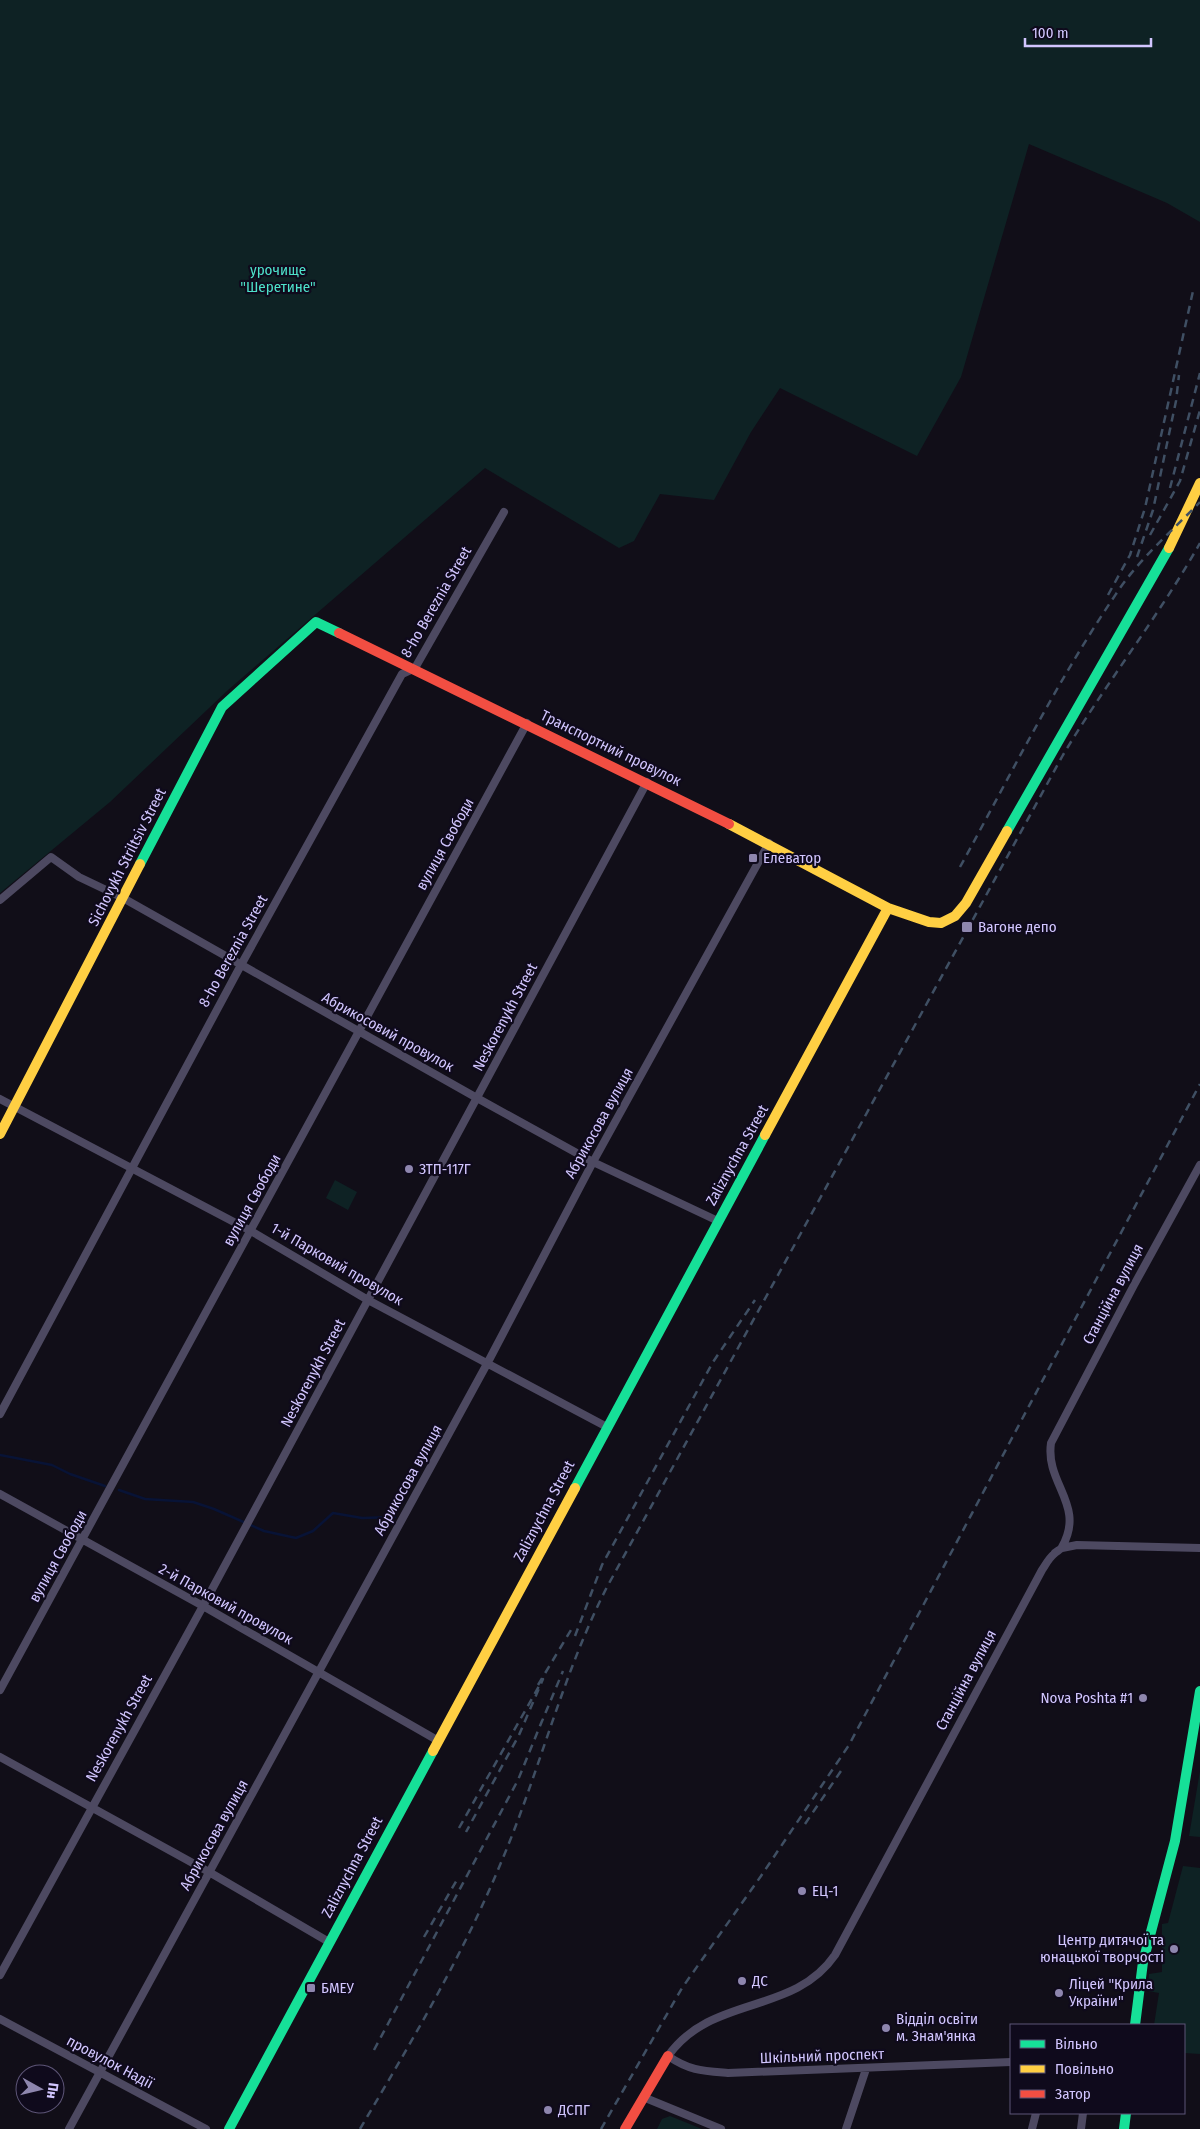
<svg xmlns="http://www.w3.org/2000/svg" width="1200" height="2129" font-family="'Fira Sans Condensed',sans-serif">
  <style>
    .green { fill: #0e2224 }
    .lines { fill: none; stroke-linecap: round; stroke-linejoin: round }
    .stream { stroke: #081336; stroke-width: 2.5 }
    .street { stroke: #4d4961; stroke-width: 8 }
    .fast { stroke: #16e098; stroke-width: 10 }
    .slow { stroke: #ffcf43; stroke-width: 10 }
    .jam { stroke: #f24e42; stroke-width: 10 }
    .rail { stroke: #3f4f63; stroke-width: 2.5; stroke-dasharray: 8 6; stroke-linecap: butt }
    .poi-dot { fill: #8e86ae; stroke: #0f0a1c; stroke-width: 2 }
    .labels { text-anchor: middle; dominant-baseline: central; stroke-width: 4.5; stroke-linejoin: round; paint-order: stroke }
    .park-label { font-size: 15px; fill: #4ee2cb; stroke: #0f0a1c }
    .street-label { font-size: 15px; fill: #d2c6ff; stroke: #0f0a1c }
    .poi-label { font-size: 15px; fill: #d2c6ff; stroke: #0f0a1c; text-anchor: start }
  </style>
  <rect width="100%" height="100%" fill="#110e18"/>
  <!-- green -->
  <path class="green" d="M0,0h1200v222l-33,-19 -138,-59 -68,233 -44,79 -137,-68 -29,44 -37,68 -54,-6 -26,47 -15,7 -134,-80 -257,222 -118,112 -110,91z
    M335,1180l22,12 -9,18 -22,-12z
    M1200,1771v66l-11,-1z
    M1183,1866l17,2v186l-16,-1v-28h-30l5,-32 -11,-2 1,-17 13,-2v-48l6,-1z
    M670,2116l32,13h-45l5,-10z"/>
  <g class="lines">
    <!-- stream -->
    <path class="stream" d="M0,1455l52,10 18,9 35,12
      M119,1490l26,9 48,3 21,7 50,22 32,7 17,-7 20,-18 29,5 33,-1"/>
    <!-- street -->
    <path class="street" d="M0,900l51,-43 28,20 44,21 354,200 116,64 125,59
      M0,1099l251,132 117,69 239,127
      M0,1414l241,-449 161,-291 13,-6 89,-156
      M0,1494l203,112 234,134
      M1062,1548l15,-3 123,3
      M0,1690l527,-967
      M0,1757l209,115 120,70
      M0,1975l203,-369 444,-824
      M0,2019l206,110
      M1011,2062l-283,11c-25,-2 -38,-2 -60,-17 44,-62 125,-40 167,-101l207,-385c4,-6 7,-12 12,-16 2,-3 7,-4 8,-7 24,-42 -17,-63 -11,-104l83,-158 66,-120
      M643,2097l78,32
      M69,2129l419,-767 105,-200 176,-319
      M846,2129l20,-60
      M1032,2129l4,-16
      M1081,2129l2,-16"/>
    <!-- fast -->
    <path class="fast" d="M1007,831l162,-283
      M140,864l82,-157 94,-85 23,11
      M575,1488l190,-353
      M1135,2025l8,-63 32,-121 25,-150
      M229,2129l204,-378
      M1124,2129l2,-16"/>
    <!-- slow -->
    <path class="slow" d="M1169,548l31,-65
      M729,824l159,84 41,14 12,1 14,-7 11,-13 41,-72
      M0,1134l140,-270
      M765,1135l123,-227
      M433,1751l142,-263"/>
    <!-- jam -->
    <path class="jam" d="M339,633l390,191
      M625,2129l43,-73"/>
    <!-- rail -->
    <path class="rail" d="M1170,488l30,-115
      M1150,535l30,-54 20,-71
      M1137,557l16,-47 23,-109 3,-26
      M1108,595l22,-40 15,-47 48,-217
      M960,867c50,-91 97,-186 156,-273 23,-35 55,-62 84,-92
      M575,1636l27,-71 111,-203 42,-62
      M538,1685l36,-60
      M540,1726l23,-55
      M805,1824l38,-56
      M459,1828l84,-149 -24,56 -53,97
      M424,1937l34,-59
      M374,2050l144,-270 24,-59
      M360,2129c50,-85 102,-172 140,-264 39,-91 62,-190 107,-278l456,-832c43,-72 96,-139 137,-212
      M601,2129l81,-141 79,-112 88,-131 351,-661"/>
  </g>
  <!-- markers -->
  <g class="poi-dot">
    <rect x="748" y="853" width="10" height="10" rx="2.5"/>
    <rect x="961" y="921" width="12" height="12" rx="2.5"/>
    <circle cx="409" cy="1169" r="5"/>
    <circle cx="1143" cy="1698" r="5"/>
    <circle cx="802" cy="1891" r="5"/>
    <circle cx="1174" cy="1949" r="5"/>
    <circle cx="742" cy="1981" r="5"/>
    <rect x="306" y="1983" width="10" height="10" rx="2.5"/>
    <circle cx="1059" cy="1993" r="5"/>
    <circle cx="886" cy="2028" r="5"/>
    <circle cx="548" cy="2110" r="5"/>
  </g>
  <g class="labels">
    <!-- park labels -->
    <g class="park-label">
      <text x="278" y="270">урочище<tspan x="278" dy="17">"Шеретине"</tspan></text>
    </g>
    <!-- street labels -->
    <g class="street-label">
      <text transform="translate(436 602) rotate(-60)">8-ho Bereznia Street</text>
      <text transform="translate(611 748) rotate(26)">Транспортний провулок</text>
      <text transform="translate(445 844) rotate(-61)">вулиця Свободи</text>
      <text transform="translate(127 857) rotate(-63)">Sichovykh Striltsiv Street</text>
      <text transform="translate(233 951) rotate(-61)">8-ho Bereznia Street</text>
      <text transform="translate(505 1017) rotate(-62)">Neskorenykh Street</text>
      <text transform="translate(388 1032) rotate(29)">Абрикосовий провулок</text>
      <text transform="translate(599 1123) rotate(-61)">Абрикосова вулиця</text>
      <text transform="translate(737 1155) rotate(-61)">Zaliznychna Street</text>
      <text transform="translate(252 1200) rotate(-61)">вулиця Свободи</text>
      <text transform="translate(337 1264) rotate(30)">1-й Парковий провулок</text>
      <text transform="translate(1113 1294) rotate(-62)">Станційна вулиця</text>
      <text transform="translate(313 1373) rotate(-62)">Neskorenykh Street</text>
      <text transform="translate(408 1480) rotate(-61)">Абрикосова вулиця</text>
      <text transform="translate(544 1511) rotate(-62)">Zaliznychna Street</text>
      <text transform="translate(58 1556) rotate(-61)">вулиця Свободи</text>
      <text transform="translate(226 1604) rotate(29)">2-й Парковий провулок</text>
      <text transform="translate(966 1680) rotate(-62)">Станційна вулиця</text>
      <text transform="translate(119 1728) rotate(-61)">Neskorenykh Street</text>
      <text transform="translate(214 1835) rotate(-61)">Абрикосова вулиця</text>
      <text transform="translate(352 1867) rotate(-62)">Zaliznychna Street</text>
      <text transform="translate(822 2056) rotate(-2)">Шкільний проспект</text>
      <text transform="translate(110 2062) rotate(28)">провулок Надії</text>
    </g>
    <!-- poi labels -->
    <g class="poi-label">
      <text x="763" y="858">Елеватор</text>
      <text x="978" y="927">Вагоне депо</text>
      <text x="419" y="1169">ЗТП-117Г</text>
      <text x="1133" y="1698" text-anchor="end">Nova Poshta #1</text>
      <text x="812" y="1891">ЕЦ-1</text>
      <text x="1164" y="1940" text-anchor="end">Центр дитячої та<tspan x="1164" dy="17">юнацької творчості</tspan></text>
      <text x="752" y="1981">ДС</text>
      <text x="1069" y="1984">Ліцей "Крила<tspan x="1069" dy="17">України"</tspan></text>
      <text x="321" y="1988">БМЕУ</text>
      <text x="896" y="2019">Відділ освіти<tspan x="896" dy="17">м. Знам'янка</tspan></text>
      <text x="558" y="2110">ДСПГ</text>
    </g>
  </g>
  <!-- legend -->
  <rect x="1010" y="2024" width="175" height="90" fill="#0f0a1c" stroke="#5d5577"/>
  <rect x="1020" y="2040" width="25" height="8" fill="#16e098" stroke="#5d5577"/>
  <text x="1055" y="2049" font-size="15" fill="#d2c6ff">Вільно</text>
  <rect x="1020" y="2065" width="25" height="8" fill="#ffcf43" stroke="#5d5577"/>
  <text x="1055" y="2074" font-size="15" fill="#d2c6ff">Повільно</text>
  <rect x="1020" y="2090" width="25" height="8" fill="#f24e42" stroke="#5d5577"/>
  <text x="1055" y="2099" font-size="15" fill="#d2c6ff">Затор</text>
  <!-- north arrow -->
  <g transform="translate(40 2089) rotate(98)"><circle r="24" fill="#0f0a1c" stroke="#5d5577"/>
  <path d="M0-4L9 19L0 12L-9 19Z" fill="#8e86ae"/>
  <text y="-8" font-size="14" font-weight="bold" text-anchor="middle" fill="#d2c6ff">Пн</text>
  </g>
  <!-- scale -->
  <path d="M1025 38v8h126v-8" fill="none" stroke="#d2c6ff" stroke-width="2.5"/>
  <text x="1032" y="38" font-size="15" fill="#d2c6ff" stroke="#0f0a1c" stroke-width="4" paint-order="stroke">100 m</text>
</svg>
